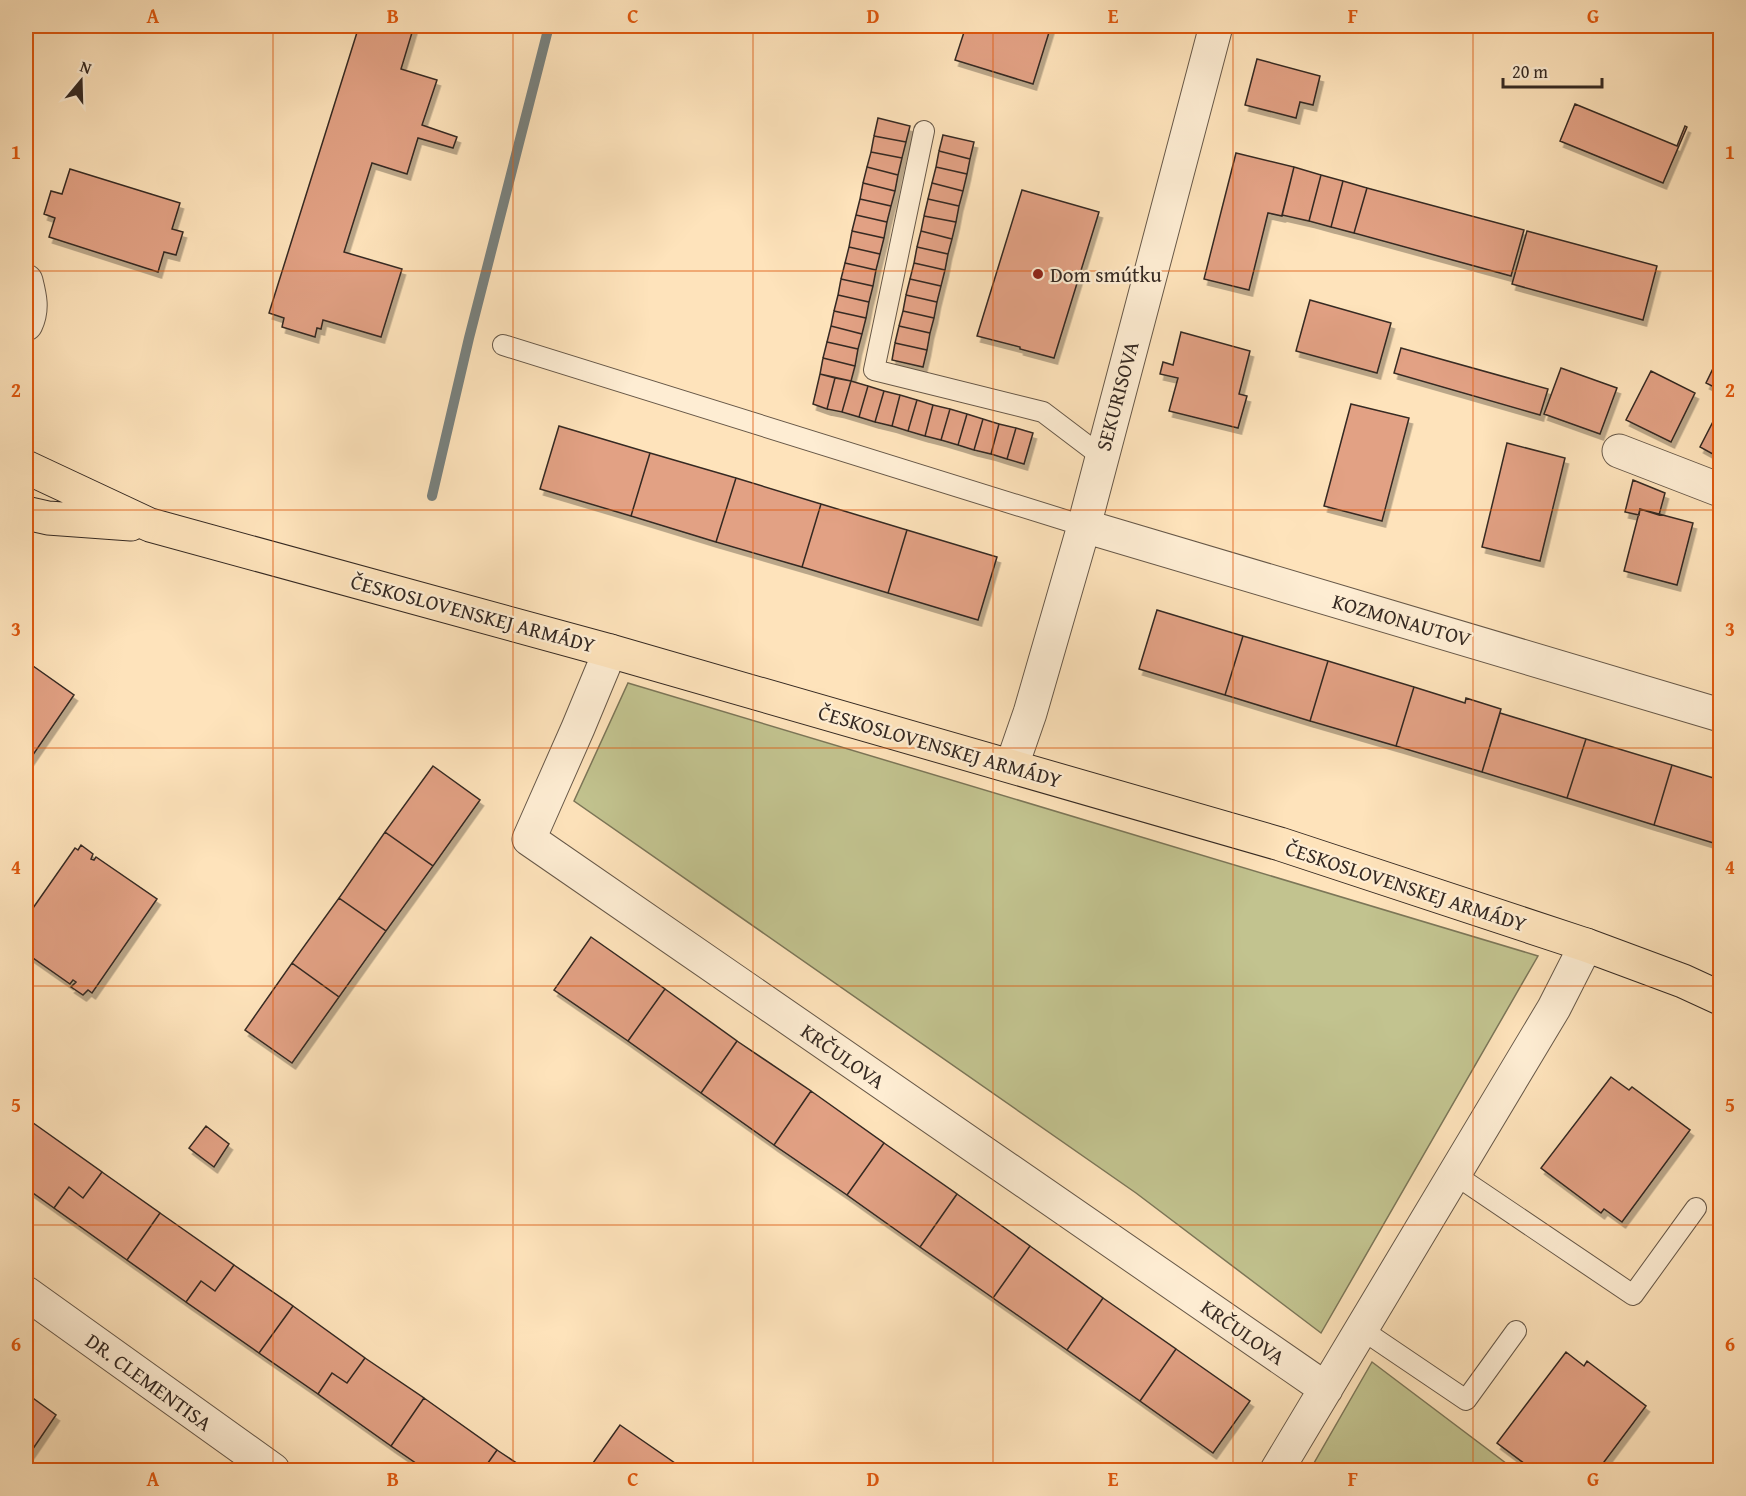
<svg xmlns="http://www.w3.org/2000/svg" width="1746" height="1496" font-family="'Gentium Book Plus',serif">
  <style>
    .green { fill: #c2c38f; stroke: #7c7658; stroke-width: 1.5 }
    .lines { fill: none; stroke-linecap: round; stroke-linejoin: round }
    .stream { stroke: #78817e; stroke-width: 10 }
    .building { fill: #e2a184; stroke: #352922; stroke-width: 1.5; filter: url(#shadow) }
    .lane-casing { stroke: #675848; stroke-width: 22 }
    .street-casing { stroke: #675848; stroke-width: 35 }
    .primary-casing { stroke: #352922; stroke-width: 35 }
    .lane { stroke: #feedd3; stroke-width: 20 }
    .street { stroke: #feedd3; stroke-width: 33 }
    .primary { stroke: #fee3bb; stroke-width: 33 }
    .grid { fill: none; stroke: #df570d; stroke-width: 1.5; stroke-opacity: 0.55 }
    .poi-dot { fill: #8f2418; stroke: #feedd3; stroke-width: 2 }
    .labels { text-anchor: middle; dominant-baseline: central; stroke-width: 4.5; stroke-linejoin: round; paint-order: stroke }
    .poi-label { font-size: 21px; fill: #352922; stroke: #feedd3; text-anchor: start }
    .street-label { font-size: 21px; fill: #352922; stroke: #feedd3 }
    .neatline { fill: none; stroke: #df570d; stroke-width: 2 }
    .grid-label { font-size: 20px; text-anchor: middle; font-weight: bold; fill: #df570d }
  </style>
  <defs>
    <filter id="shadow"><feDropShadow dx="3.5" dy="6" stdDeviation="0" flood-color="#0004"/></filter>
  </defs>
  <rect width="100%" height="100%" fill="#fee3bb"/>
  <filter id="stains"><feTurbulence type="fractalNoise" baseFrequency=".00333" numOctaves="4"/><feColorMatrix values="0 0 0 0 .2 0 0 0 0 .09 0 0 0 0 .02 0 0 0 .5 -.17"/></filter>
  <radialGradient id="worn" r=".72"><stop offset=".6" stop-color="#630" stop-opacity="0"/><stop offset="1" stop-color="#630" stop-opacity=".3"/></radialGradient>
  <!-- green -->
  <path class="green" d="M628,683l910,273 -217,377 -185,-140 -562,-392z
    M1372,1362l143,108h-205z"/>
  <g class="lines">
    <!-- stream -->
    <path class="stream" d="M432,496l37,-158 80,-312"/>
  </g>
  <!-- building -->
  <path class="building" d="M359,26h55l-13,43 36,11 -15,45 35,12 -4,11 -35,-10 -11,36 -35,-11 -28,89 58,17 -21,68 -58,-17 -2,9 -4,-1 -2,9 -33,-10 2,-9 -15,-5z
    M966,26h85l-18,58 -78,-24z
    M1257,59l63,17 -7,29 -13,-3 -4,16 -51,-13z
    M1575,104l102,42 8,-20 2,1 -24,56 -103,-42z
    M878,118l32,8 -4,16 -32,-6z
    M943,135l31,7 -4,17 -31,-8z
    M874,136l32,6 -4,16 -31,-6z
    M939,151l31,8 -3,15 -31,-7z
    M871,152l31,6 -4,17 -31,-8z
    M1236,153l58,14 -12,49 -14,-3 -19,77 -45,-11z
    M867,167l31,8 -3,16 -32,-8z
    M936,167l31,7 -4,17 -31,-8z
    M1294,167l27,8 -12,46 -27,-6z
    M70,169l110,34 -8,26 11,3 -7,23 -12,-3 -6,20 -109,-35 6,-19 -11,-4 7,-23 11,3z
    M1321,175l22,6 -12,46 -22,-6z
    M1343,181l24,7 -13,45 -23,-6z
    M863,183l32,8 -4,15 -31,-7z
    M932,183l31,8 -4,15 -31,-7z
    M1367,188l157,42 -13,46 -157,-43z
    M1022,190l77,22 -45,146 -34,-9v-2l-43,-11z
    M860,199l31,7 -4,16 -31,-7z
    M928,199l31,7 -3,16 -32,-6z
    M856,215l31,7 -3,16 -32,-7z
    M924,216l32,6 -4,17 -31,-8z
    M852,231l32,7 -4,16 -31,-7z
    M921,231l31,8 -4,15 -31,-7z
    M1527,231l130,35 -14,54 -131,-36z
    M849,247l31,7 -4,16 -31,-7z
    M917,247l31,7 -3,16 -31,-7z
    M845,263l31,7 -3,16 -32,-7z
    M914,263l31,7 -4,16 -31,-7z
    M841,279l32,7 -4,16 -31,-7z
    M910,279l31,7 -4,16 -31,-7z
    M838,295l31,7 -3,16 -32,-7z
    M906,295l31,7 -3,16 -31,-7z
    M1310,300l81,23 -14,50 -81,-22z
    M834,311l32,7 -4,16 -31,-8z
    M903,311l31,7 -4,15 -31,-7z
    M831,326l31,8 -4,15 -31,-7z
    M899,326l31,7 -3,17 -32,-7z
    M1181,332l69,19 -11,43 8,2 -9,32 -69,-17 9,-33 -18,-4 3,-12 10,3z
    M827,342l31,7 -3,17 -32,-8z
    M895,343l32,7 -4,17 -31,-7z
    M1401,348l147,41 -8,26 -146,-42z
    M1720,354v36l-14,-7z
    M823,358l32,8 -4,15 -31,-7z
    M1561,368l56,20 -17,46 -56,-20z
    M1651,371l44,22 -24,49 -45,-22z
    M820,374l15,4 -8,31 -14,-5z
    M835,378l16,3 -9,31 -15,-3z
    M851,381l17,5 -9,31 -17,-5z
    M868,386l16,5 -9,31 -16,-5z
    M884,391l16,4 -8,31 -17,-4z
    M900,395l17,5 -9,31 -16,-5z
    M917,400l16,5 -8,31 -17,-5z
    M1351,404l58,14 -27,103 -58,-15z
    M933,405l17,4 -9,31 -16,-4z
    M1720,408v50l-20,-11z
    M950,409l17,5 -9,31 -17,-5z
    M967,414l16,5 -9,31 -16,-5z
    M983,419l16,5 -8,30 -17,-4z
    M999,424l17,4 -9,31 -16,-5z
    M559,426l91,27 -19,63 -91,-27z
    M1016,428l17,5 -9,31 -17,-5z
    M1507,443l58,15 -25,103 -58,-14z
    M650,453l86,25 -20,64 -85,-26z
    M736,478l85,26 -19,63 -86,-25z
    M1633,480l32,13 -6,22 -19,-6 -1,6 -14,-3z
    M821,504l86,26 -19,63 -86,-26z
    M1640,509l53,14 -16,62 -53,-14z
    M907,530l90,27 -19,63 -90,-27z
    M1157,610l86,26 -18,59 -86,-26z
    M1243,636l85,25 -18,60 -85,-26z
    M26,661l48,34 -48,70z
    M1328,661l86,26 -18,59 -86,-25z
    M1414,687l51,16 1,-5 35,11 -19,63 -86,-26z
    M1500,713l86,26 -19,59 -85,-26z
    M1586,739l86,26 -18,60 -87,-27z
    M1672,765l48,15v65l-66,-20z
    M433,766l47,34 -47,66 -48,-34z
    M385,832l48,34 -47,65 -47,-33z
    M81,845l12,9 -2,5 3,1 2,-3 61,42 -65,94 -4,-3 -5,5 -12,-8 5,-5 -3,-2 -3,4 -44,-31v-35l49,-70 3,2z
    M339,898l47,33 -47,66 -47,-34z
    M591,937l74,52 -37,52 -74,-51z
    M292,963l47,34 -47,66 -47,-33z
    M665,989l72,52 -36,52 -73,-52z
    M737,1041l74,50 -37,54 -73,-52z
    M1611,1077l18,13 3,-3 58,43 -68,92 -18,-13 -3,4 -60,-45z
    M811,1091l73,52 -37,52 -73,-50z
    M29,1120l73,52 -19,26 -14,-11 -15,21 -28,-20v-63z
    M206,1126l23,18 -15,23 -25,-19z
    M884,1143l73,51 -37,53 -73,-52z
    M102,1172l58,41 -33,47 -73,-52 15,-21 14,11z
    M957,1194l73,52 -37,52 -73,-51z
    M160,1213l74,52 -19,26 -14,-10 -15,21 -59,-42z
    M1030,1246l73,52 -36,52 -74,-52z
    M234,1265l59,41 -34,47 -73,-51 15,-21 14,10z
    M1103,1298l73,51 -36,52 -73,-51z
    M293,1306l72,52 -18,25 -15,-10 -14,21 -59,-41z
    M1176,1349l74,52 -37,52 -73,-52z
    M1566,1352l18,14 3,-5 59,45 -48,64h-65l-36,-27z
    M365,1358l59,40 -33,48 -73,-52 14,-21 15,10z
    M26,1393l30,22 -30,44z
    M424,1398l73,52 -14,20h-11l-7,-4 -4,4h-35l-35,-24z
    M620,1425l65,45h-97z
    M497,1450l30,20h-44z"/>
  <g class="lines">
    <defs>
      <path id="lane" d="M924,131l-50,239 169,42 58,44
        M503,345l581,181
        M1454,1174l179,121 63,-87
        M1361,1329l105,71 50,-69"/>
      <path id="street" d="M26,281c4,16 7,28 0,43
        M1619,451l101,39
        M1084,526l636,189
        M610,651l-32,77 -49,111 797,550
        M1012,765l18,-52 54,-187 132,-500
        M26,1293l247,177
        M1277,1470l277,-462 32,-63"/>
      <path id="primary" d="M26,467l124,58 460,126 670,193 306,101 97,36 37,17
        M26,513l22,5 83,6"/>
    </defs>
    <!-- lane casing -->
    <use href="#lane" class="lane-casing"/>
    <!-- street casing -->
    <use href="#street" class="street-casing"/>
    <!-- primary casing -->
    <use href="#primary" class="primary-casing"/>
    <!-- lane -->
    <use href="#lane" class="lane"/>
    <!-- street -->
    <use href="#street" class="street"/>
    <!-- primary -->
    <use href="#primary" class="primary"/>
  </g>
  <!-- grid -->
  <path class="grid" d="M273,26v1444M513,26v1444M753,26v1444M993,26v1444M1233,26v1444M1473,26v1444M26,271h1694M26,510h1694M26,748h1694M26,986h1694M26,1225h1694"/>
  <!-- markers -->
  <circle class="poi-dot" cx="1038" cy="274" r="6"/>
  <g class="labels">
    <!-- poi labels -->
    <g class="poi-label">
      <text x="1050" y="274">Dom smútku</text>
    </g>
    <!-- street labels -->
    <g class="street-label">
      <text transform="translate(1117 396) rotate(-75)">SEKURISOVA</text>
      <text transform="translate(473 613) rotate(15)">ČESKOSLOVENSKEJ ARMÁDY</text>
      <text transform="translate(1402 620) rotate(16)">KOZMONAUTOV</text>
      <text transform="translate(940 746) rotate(16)">ČESKOSLOVENSKEJ ARMÁDY</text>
      <text transform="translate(1406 886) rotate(18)">ČESKOSLOVENSKEJ ARMÁDY</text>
      <text transform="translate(843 1056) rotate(35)">KRČULOVA</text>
      <text transform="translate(1243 1332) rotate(35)">KRČULOVA</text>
      <text transform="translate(149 1382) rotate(36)">DR. CLEMENTISA</text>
    </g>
  </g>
  <!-- margin -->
  <rect width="1746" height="1496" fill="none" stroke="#fee3bb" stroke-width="66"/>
  <!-- north arrow -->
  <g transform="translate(81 81) rotate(19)" stroke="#feedd3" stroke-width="4.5" paint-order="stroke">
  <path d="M0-4.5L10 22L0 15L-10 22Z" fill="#352922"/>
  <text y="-9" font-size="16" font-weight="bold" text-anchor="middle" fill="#352922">N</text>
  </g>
  <!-- scale -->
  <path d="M1503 78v9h99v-9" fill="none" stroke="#352922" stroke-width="3"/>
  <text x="1512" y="78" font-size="18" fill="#352922" stroke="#feedd3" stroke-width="4.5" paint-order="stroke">20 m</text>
  <rect x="33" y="33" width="1680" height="1430" class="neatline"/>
  <g class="grid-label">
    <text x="153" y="23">A</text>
    <text x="393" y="23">B</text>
    <text x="633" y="23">C</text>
    <text x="873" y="23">D</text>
    <text x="1113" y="23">E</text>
    <text x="1353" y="23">F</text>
    <text x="1593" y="23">G</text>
    <text x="16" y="159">1</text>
    <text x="1730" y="159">1</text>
    <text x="16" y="397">2</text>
    <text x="1730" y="397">2</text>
    <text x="16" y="636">3</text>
    <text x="1730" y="636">3</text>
    <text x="16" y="874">4</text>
    <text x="1730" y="874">4</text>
    <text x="16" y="1112">5</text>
    <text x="1730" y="1112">5</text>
    <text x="16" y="1351">6</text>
    <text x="1730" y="1351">6</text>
    <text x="153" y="1486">A</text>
    <text x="393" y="1486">B</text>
    <text x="633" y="1486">C</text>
    <text x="873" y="1486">D</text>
    <text x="1113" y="1486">E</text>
    <text x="1353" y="1486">F</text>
    <text x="1593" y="1486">G</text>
  </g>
  <rect width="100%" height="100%" filter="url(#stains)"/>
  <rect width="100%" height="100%" fill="url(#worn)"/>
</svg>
